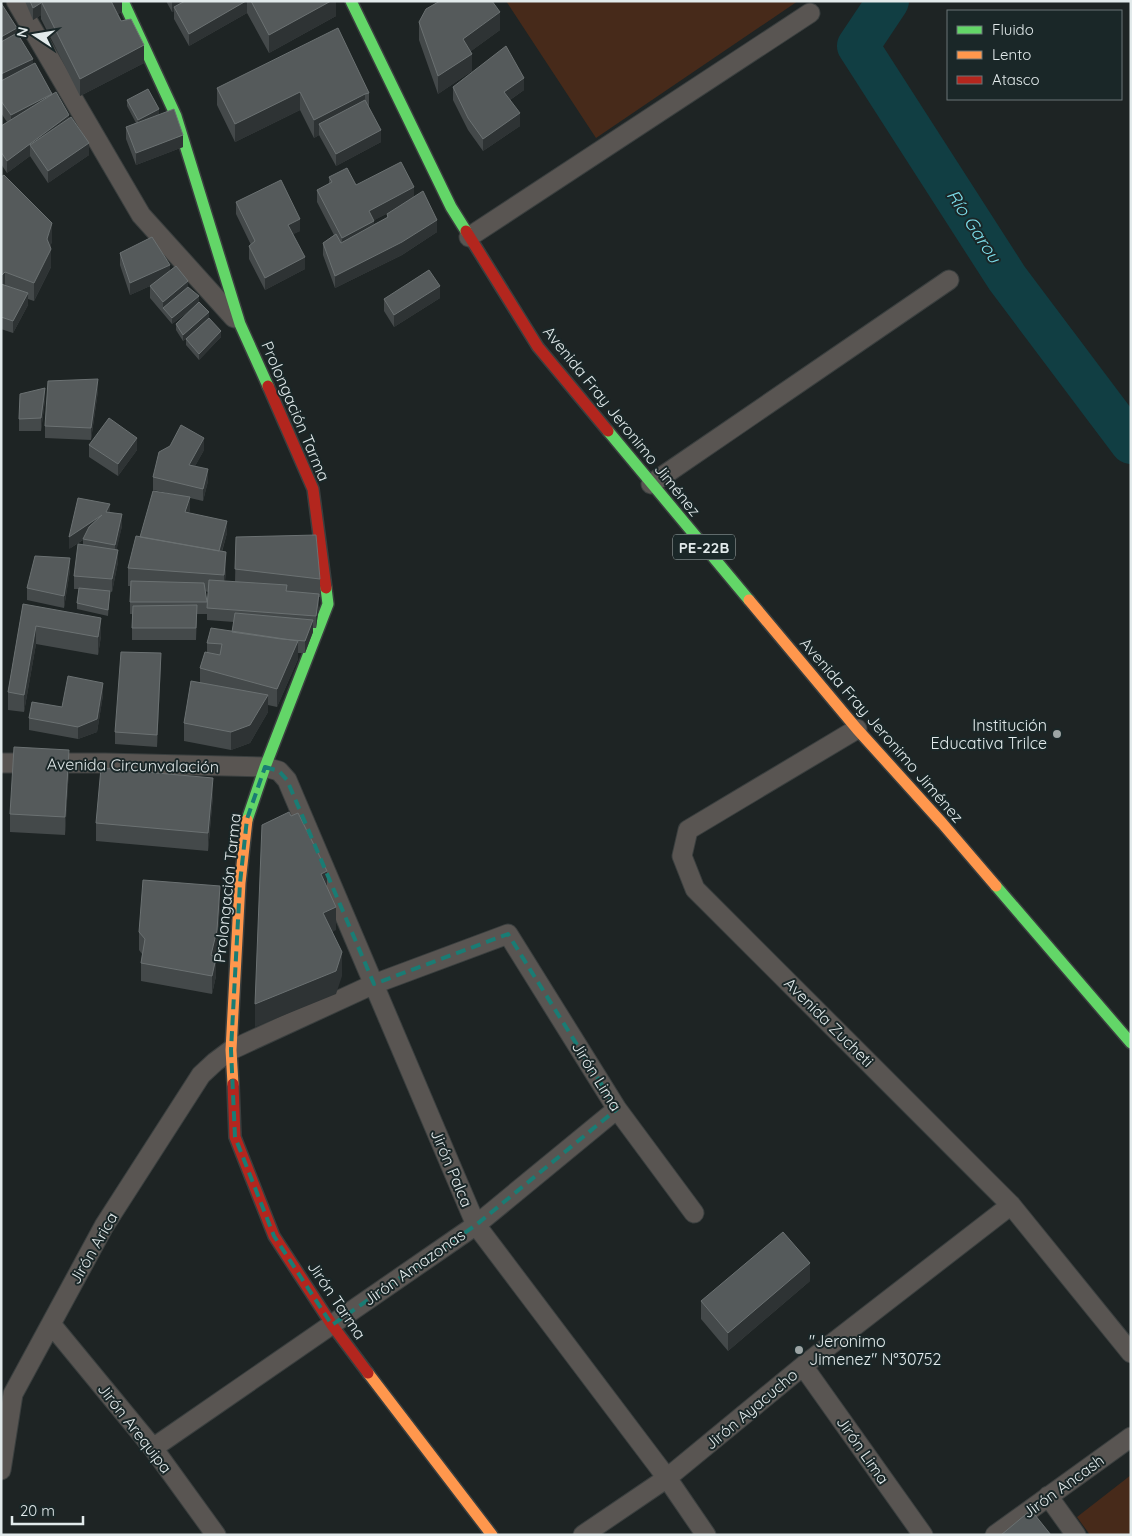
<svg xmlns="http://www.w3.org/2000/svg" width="1132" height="1536" font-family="Quicksand,sans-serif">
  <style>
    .green { fill: #472a1a }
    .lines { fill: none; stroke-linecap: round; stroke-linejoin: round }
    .river { stroke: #113e43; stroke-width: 42 }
    .street-casing { stroke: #3a3f3f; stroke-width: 21 }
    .fast-casing { stroke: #3a3f3f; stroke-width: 14 }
    .slow-casing { stroke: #3a3f3f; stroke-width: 14 }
    .jam-casing { stroke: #3a3f3f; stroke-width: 14 }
    .street { stroke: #595552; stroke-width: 19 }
    .fast { stroke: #63d668; stroke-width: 11 }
    .slow { stroke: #ff974d; stroke-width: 11 }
    .jam { stroke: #b3261e; stroke-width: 11 }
    .wall { fill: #44494a; fill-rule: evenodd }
    .shaded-wall { fill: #2e3334 }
    .building { fill: #555a5b; stroke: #6b7172 }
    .marked { fill: none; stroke: #1a7c74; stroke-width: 4; stroke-dasharray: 10 6; stroke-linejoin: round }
    .poi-dot { fill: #9da5a5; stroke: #1a2728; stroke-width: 2 }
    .labels { text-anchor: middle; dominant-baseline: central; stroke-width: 4; stroke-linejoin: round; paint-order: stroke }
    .shield { fill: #1a2728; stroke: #a6b0b0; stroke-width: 1 }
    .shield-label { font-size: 15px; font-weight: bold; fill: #e2eaeb }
    .street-label { font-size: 16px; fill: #e2eaeb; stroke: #1a2728 }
    .poi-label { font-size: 16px; fill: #e2eaeb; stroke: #1a2728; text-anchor: end }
    .water-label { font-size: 18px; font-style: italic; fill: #7ddeeb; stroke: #1a2728 }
  </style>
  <rect width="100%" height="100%" fill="#1e2424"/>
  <!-- green -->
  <path class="green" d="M506,1h292l-202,137z
    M1131,1475v60h-41l-13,-18z"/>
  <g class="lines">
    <!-- river -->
    <path class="river" d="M888,1l-30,45 149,232 124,165"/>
    <defs>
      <path id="street" d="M16,1l125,214 93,103
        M469,237l341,-224
        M651,484l298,-204
        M857,729l-169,101 -6,26 13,33 316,316 120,148
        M1,763h104l160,4 14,4 8,9 189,445 191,253 39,57
        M51,1324l102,124 63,87
        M803,1366l120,169
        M153,1448l323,-223 141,-116
        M1,1470l12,-76 91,-168 97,-151 14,-13 16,-12 143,-66 134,-50 109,175 77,104
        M1048,1496l28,39
        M583,1535l84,-57 136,-112 208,-161
        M995,1535l136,-98"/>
      <path id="fast" d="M123,1l53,115 64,208 28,62
        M351,1l100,206 15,24
        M608,431l141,169
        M247,820l18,-53 63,-163 -2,-16
        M996,886l135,157"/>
      <path id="slow" d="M749,600l108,129 85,94 54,63
        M233,1084l-2,-34 9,-167 7,-63
        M368,1373l124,162"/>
      <path id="jam" d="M466,231l72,116 70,84
        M268,386l45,103 13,99
        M233,1084l2,53 39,99 58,89 36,48"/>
    </defs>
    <!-- street casing -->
    <use href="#street" class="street-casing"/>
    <!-- fast casing -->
    <use href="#fast" class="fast-casing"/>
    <!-- slow casing -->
    <use href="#slow" class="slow-casing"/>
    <!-- jam casing -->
    <use href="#jam" class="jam-casing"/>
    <!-- street -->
    <use href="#street" class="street"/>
    <!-- fast -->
    <use href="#fast" class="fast"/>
    <!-- slow -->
    <use href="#slow" class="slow"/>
    <!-- jam -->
    <use href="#jam" class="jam"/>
  </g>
  <!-- wall -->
  <path class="wall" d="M25,1h97v11l-4,2 26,49 -64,33 -39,-77v-4l-8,5z
    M166,1h170v15l-67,37 -22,-40 -58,33 -15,-27v-8l-2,1z
    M1,3l16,30 16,31 36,55 20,36 -41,28 -18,-27 -23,17 -6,-9v-38l6,-4 -6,-9z
    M419,22l81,8 -29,21 1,20 -34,23 -19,-54z
    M453,87l71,3 -14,10 10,26 -37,25 -15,-21 -15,-30z
    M217,88l152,5v15l12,34 -45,24 -17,-31 -5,3 -14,-28 -65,32 -18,-37z
    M127,100l32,14 24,33 -47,18 -10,-26v-12l10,-4 -9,-17z
    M1,177l51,64 -2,7 1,19 -17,34 -6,-2v6l-15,28 -12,-4z
    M329,177l27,8 58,12 23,35 -35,23 -67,33 -12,-33v-12l11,-8 -17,-33v-12l12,-6zM390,212l-3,2v4l-13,6v-4z
    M236,202l64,29 -7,3 12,35 -40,21 -16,-31v-13l2,-1 -15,-31z
    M120,253l50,17 18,17 11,15 22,35 -22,23 -13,-15v-6l-3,2 -7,-11v-6l16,-15 -20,15 -22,-26v-12l-20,9 -10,-30z
    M440,298l-46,29 -10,-16v-12z
    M98,391l-7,49 -46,-2v-12z
    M45,400l-4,31h-22v-12z
    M89,445l48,5 -19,26 -29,-19z
    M204,450l-9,16 13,15 -5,20 -13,-3v11l-1,4 38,20 -5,19 4,18 -1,11 10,1 1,-45 84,42v18h-1v9l-3,22h-3v4l-8,21h-7v6l-21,48 -9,-2v7l-18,31 -19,7 -47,-9v-18l16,-40v-15l7,-16v-9l25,-11 2,-10 -27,-2v-6h-10l-1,26h-64v-26h-2v-28h-2v-18l12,-31 36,-42 -23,-5v-13zM205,591l3,1 -1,10z
    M110,512l12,14 -6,24 2,12 -6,30 -2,-1 -2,25 -31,-7v-6l2,-14h-5v-13l9,-32v-4l-14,9z
    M70,570l-6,38 -37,-8v-12z
    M23,604l78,32 -3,19 -62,-11 -12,68 -16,-2v-18z
    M161,665l-4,82 -42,-3v-12z
    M103,695l-6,37 -19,7 -49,-9v-12z
    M69,768l-4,67 -55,-3v-18z
    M213,796l-5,55 -112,-10v-18z
    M220,904l-3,44 -3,9 2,19 -4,18 -71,-13v-18l1,-9 -3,-4v-18z
    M810,1281l-82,70 -27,-32v-18z"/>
  <!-- shaded-wall -->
  <path class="shaded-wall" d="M110,1h12v11l-12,6z
    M172,1h20l-18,6v4l-2,1z
    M246,1h1v12l-58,33v-12z
    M331,1h5v15l-67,37v-18z
    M41,3v12l-8,5v-12z
    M500,12v18l-37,27v-18z
    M17,28v12l-16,9v-12z
    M144,45v18l-64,33v-17z
    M472,54v17l-34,23v-18z
    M33,59v12l-32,15v-12z
    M524,78v12l-20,14v-12z
    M300,92v18l-65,32v-18z
    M52,94v12l-41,21v-12z
    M365,94v18l-46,12v11l-5,3v-18z
    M159,109v6l-21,12v-7z
    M520,113v13l-37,25v-12z
    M69,115v12l-39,18v11l-23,17v-12z
    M381,130v12l-45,24v-12z
    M183,135v12l-47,18v-12z
    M89,143v12l-41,28v-12z
    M414,187v12l-45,24v-12z
    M300,219v12l-12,6v-12z
    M437,220v12l-35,23 -67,33v-12z
    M374,221v13l-32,16v-12z
    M52,223v18l-4,14 3,-6v18l-17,34v-18z
    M305,257v12l-40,21v-12z
    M170,265v12l-40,18v-12z
    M5,272v18l-4,4v-18z
    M188,281v12l-25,15v-6z
    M440,286v12l-46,29v-12z
    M28,293v12l-15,28v-12z
    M199,296v7l-27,21v-6z
    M209,312v6l-26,23v-6z
    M221,331v6l-22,23v-6z
    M98,379v12l-7,49v-12z
    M45,388v12l-4,31v-13z
    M137,438v12l-19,26v-12z
    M204,438v12l-15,27v-12z
    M208,469v12l-5,20v-12z
    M190,497v12l-5,15v-12z
    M110,504v13l-4,-5z
    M122,514v12l-7,31v-12z
    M102,515v12l-33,22v-12z
    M227,521v12l-9,31v-12z
    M118,550v12l-6,30v-13z
    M226,552v18l-2,23v-18z
    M70,558v12l-6,38v-12z
    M319,594v12l-3,22v-12z
    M101,618v18l-3,19v-18z
    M313,620v12l-8,21v-12z
    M36,626v18l-12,68v-17z
    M298,641v18l-21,48v-18z
    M161,653v12l-4,82v-12z
    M103,683v12l-6,37 -19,7v-12z
    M268,695v17l-18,31 -19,7v-18z
    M69,750v18l-4,67v-18z
    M213,778v18l-5,55v-18z
    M327,871v24l-6,-21z
    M220,886v18l-3,44 -6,25v-18z
    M336,907v23l-13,7v-24z
    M342,952v24l-6,18 -81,33v-23z
    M216,958v18l-4,18v-18z
    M810,1263v18l-82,70v-18z"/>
  <!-- building -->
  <path class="building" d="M30,1h11v2l-8,5z
    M41,1h70l10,20 10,-2 13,26 -64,34z
    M185,1h61l-57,33 -15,-27z
    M251,1h80l-62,34z
    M440,1h52l8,11 -37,27 9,15 -34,22 -19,-54 7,-13z
    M1,3l16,25 -16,9z
    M338,28l31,65 -4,1 -51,26 -14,-28 -65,32 -18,-36z
    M17,33l16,26 -32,15v-32z
    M506,46l18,32 -20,14 16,21 -37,26 -15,-21 -15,-31z
    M35,63l17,31 -41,21 -10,-14v-20z
    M148,89l11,20 -21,11 -11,-20z
    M56,92l13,23 -62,46 -6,-9v-26z
    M365,100l16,30 -45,24 -17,-30z
    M174,109l9,26 -47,18 -10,-26z
    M71,117l18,26 -41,28 -18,-26z
    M401,162l13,25 -45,24 5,10 -32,17 -25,-48 15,-8 -3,-5 18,-9 9,17z
    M4,175l48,48 -5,16 4,10 -17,34 -29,-11 -4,4v-99z
    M281,180l19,39 -12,6 17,32 -40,21 -16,-32 6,-5 -19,-39z
    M423,191l14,29 -35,22 -67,34 -12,-33 13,-9 5,9 47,-26 -1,-3z
    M152,237l18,28 -40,18 -10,-30z
    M176,266l12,15 -25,21 -13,-16z
    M429,270l11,16 -46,29 -10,-16z
    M1,284l27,9 -15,28 -12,-4z
    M188,287l11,9 -27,22 -9,-10z
    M199,302l10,10 -26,23 -7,-11z
    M209,318l12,13 -22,23 -13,-15z
    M98,379l-7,49 -46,-2 3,-45z
    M45,388l-4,30 -22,1 1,-25z
    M109,418l28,20 -19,26 -29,-19z
    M181,425l23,13 -15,27 19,4 -5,20 -50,-12 6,-25 11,-6z
    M153,491l37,6 -5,15 42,9 -8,30 -79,-14z
    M78,498l32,6 -4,8 16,2 -7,31 -32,-6 6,-12 13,-12 -33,22z
    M316,535l4,44 -85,-10 1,-32z
    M136,536l90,16 -2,23 -96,-7z
    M78,544l40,6 -6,29 -38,-3z
    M35,556l35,2 -6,38 -37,-8z
    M209,580l78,5 -1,6 33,3 -3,22 -109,-8z
    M131,581l73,2 3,19h-77z
    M79,588l31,3 -2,19 -31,-7z
    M23,604l78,14 -3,19 -62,-11 -12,69 -16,-3z
    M197,605l-1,23h-64l1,-22z
    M235,613l78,7 -8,21 -24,-2 -49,-7z
    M211,628l87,13 -21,48 -77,-21 5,-16 15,3 2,-11 -15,-1z
    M121,652l40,1 -4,82 -42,-3z
    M68,676l35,7 -6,36 -19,8 -49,-9 3,-16 30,5z
    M191,681l77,14 -18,30 -19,7 -47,-9z
    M14,747l55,3 -4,67 -55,-3z
    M101,768l112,10 -5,55 -112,-10z
    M289,812l2,4 7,-3 29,58 -6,3 15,33 -13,6 19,39 -6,19 -81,33 7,-179z
    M143,880l77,6 -3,44 -6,25 5,3 -4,18 -71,-13 4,-24 -6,-7z
    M783,1232l27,31 -82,70 -27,-32z
    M1031,1510l20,25h-50z"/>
  <!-- marked area -->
  <path class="marked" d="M265,767l14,4 8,9 87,204 134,-50 109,175 -141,116 -144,100 -58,-89 -39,-99 -4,-87 9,-167 7,-64z"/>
  <!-- markers -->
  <g class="poi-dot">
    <circle cx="1057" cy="734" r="5"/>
    <circle cx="799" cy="1350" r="5"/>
  </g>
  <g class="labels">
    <!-- shield labels -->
    <rect class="shield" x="673" y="534.5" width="62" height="25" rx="4"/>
    <g class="shield-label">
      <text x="704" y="547">PE-22B</text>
    </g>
    <!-- street labels -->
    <g class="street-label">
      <text transform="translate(296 411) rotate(67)">Prolongación Tarma</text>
      <text transform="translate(622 421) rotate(51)">Avenida Fray Jeronimo Jiménez</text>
      <text transform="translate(882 730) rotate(49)">Avenida Fray Jeronimo Jiménez</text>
      <text transform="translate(133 765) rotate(1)">Avenida Circunvalación</text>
      <text transform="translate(227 888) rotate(-84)">Prolongación Tarma</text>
      <text transform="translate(829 1022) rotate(45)">Avenida Zucheti</text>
      <text transform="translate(597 1076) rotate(58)">Jirón Lima</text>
      <text transform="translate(452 1168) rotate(67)">Jirón Palca</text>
      <text transform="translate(93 1248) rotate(-60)">Jirón Arica</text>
      <text transform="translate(414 1267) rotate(-35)">Jirón Amazonas</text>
      <text transform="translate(337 1300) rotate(56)">Jirón Tarma</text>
      <text transform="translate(751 1409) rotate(-40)">Jirón Ayacucho</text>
      <text transform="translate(135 1428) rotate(52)">Jirón Arequipa</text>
      <text transform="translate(863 1450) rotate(55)">Jirón Lima</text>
      <text transform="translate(1063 1486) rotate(-36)">Jirón Ancash</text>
    </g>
    <!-- poi labels -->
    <g class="poi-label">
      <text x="1047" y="725">Institución<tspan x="1047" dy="18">Educativa Trilce</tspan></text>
      <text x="809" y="1341" text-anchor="start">"Jeronimo<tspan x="809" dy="18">Jimenez" N°30752</tspan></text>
    </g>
    <!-- water labels -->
    <g class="water-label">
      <text transform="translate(974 226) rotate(57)">Río Garou</text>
    </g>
  </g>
  <!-- border -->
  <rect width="1132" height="1536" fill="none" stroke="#e2eaeb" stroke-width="5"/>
  <!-- legend -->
  <rect x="947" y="10" width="175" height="90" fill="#1a2728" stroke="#6a7576"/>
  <rect x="957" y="26" width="25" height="8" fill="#63d668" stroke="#6a7576"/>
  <text x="992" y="35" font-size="15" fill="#e2eaeb">Fluido</text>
  <rect x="957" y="51" width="25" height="8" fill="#ff974d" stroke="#6a7576"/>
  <text x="992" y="60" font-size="15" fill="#e2eaeb">Lento</text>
  <rect x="957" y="76" width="25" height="8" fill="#b3261e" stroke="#6a7576"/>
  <text x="992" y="85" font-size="15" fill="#e2eaeb">Atasco</text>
  <!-- north arrow -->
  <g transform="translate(35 35) rotate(282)" stroke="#1a2728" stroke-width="4" paint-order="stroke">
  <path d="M0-4L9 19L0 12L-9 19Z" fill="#e2eaeb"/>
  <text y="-8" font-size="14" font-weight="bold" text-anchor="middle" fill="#e2eaeb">N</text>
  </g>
  <!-- scale -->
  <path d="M12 1516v8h71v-8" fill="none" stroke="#e2eaeb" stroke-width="2.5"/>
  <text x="20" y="1516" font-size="15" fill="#e2eaeb" stroke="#1a2728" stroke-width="4" paint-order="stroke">20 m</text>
</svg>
